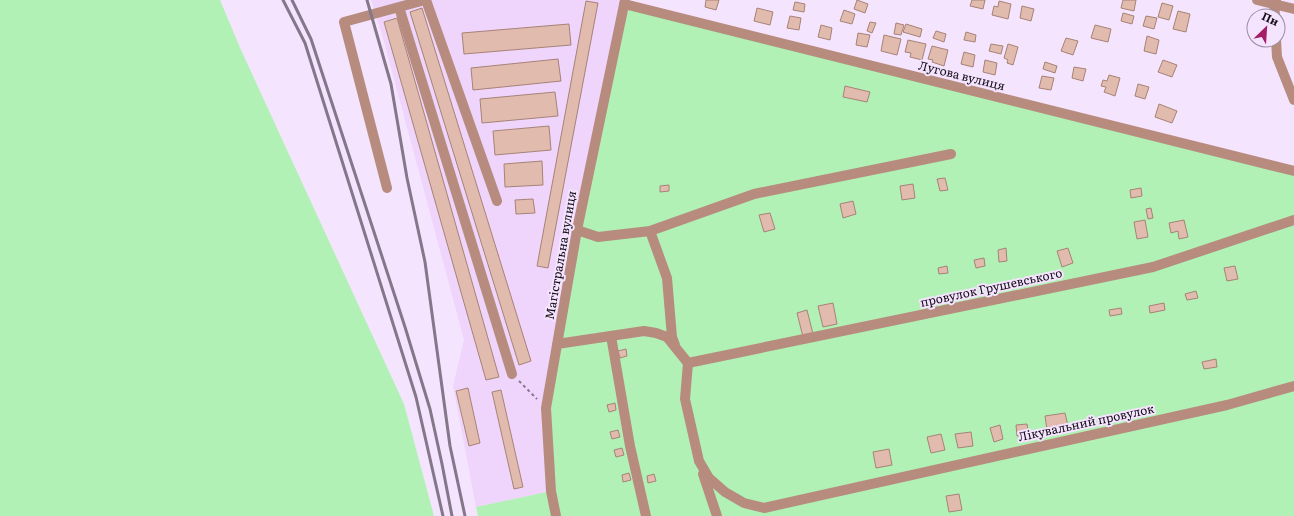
<svg xmlns="http://www.w3.org/2000/svg" width="1294" height="516" font-family="Literata,serif">
  <style>
    .built { fill: #efd5fc }
    .green { fill: #b2f1b5 }
    .building { fill: #e1bbae; stroke: #a68276 }
    .lines { fill: none; stroke-linecap: round; stroke-linejoin: round }
    .path { stroke: #827688; stroke-width: 2; stroke-dasharray: 3 3; stroke-linecap: butt }
    .minor { stroke: #b78c7f; stroke-width: 10 }
    .rail { stroke: #837789; stroke-width: 3 }
    .labels { text-anchor: middle; dominant-baseline: central; stroke-width: 4; stroke-linejoin: round; paint-order: stroke }
    .street-label { font-size: 12px; fill: #130c16; stroke: #f5e4fe }
  </style>
  <rect width="100%" height="100%" fill="#f5e4fe"/>
  <!-- built -->
  <path class="built" d="M371,0h249l4,4 -73,487 -75,16 -23,-121 11,-46 -81,-302z"/>
  <!-- green -->
  <path class="green" d="M0,0h220l21,50 163,354 30,112h-434z
    M624,4l670,167v345h-816l-2,-9 75,-16 -5,-83z"/>
  <!-- building -->
  <path class="building" d="M706,0h13l-3,10 -11,-3z
    M857,0l11,4 -3,9 -11,-4z
    M972,0h13l-2,9 -13,-3z
    M1123,0h13l-2,11 -13,-3z
    M586,1l12,2 -50,265 -11,-2z
    M999,1l12,3 -3,15 -16,-4 2,-9 4,1z
    M795,2l10,2 -1,8 -11,-2z
    M1162,3l11,3 -4,14 -11,-3z
    M1022,6l12,3 -3,12 -11,-3z
    M422,8l109,353 -12,4 -109,-353z
    M757,8l16,4 -3,13 -16,-4z
    M844,10l11,4 -3,10 -12,-3z
    M1178,11l12,3 -4,18 -13,-3z
    M1123,13l11,3 -2,8 -11,-3z
    M790,16l11,2 -2,12 -12,-2z
    M1146,16l11,2 -3,11 -11,-3z
    M397,18l102,359 -13,3 -102,-358z
    M870,22l6,1 -4,10 -5,-2z
    M896,23l8,2 -3,10 -7,-1z
    M569,24l2,21 -107,9 -2,-21z
    M906,24l16,5 -2,8 -17,-5z
    M821,25l11,3 -2,12 -12,-3z
    M1095,25l16,4 -3,13 -17,-4z
    M936,31l10,3 -2,8 -11,-4z
    M966,32l10,3 -1,7 -11,-2z
    M858,33l12,2 -3,12 -11,-2z
    M884,35l17,4 -4,16 -16,-4z
    M1147,36l12,4 -3,14 -12,-3z
    M1066,38l12,3 -5,14 -12,-4z
    M908,40l18,4 -4,16 -12,-3 1,-4 -6,-1z
    M991,44l12,2 -2,8 -12,-3z
    M1008,44l10,3 -5,18 -6,-2 1,-3 -4,-2z
    M932,46l16,4 -4,16 -12,-4 1,-2 -5,-1z
    M964,52l11,3 -2,12 -12,-3z
    M558,59l3,22 -88,9 -2,-22z
    M985,60l12,3 -2,12 -12,-3z
    M1163,60l14,5 -5,12 -14,-5z
    M1045,62l12,4 -2,7 -12,-4z
    M1074,67l12,2 -3,12 -11,-3z
    M1109,75l11,3 -5,18 -11,-4 2,-5 -5,-1 2,-6 4,1z
    M1042,76l12,2 -3,12 -12,-2z
    M1138,84l11,3 -4,12 -10,-3z
    M845,86l25,6 -3,10 -24,-5z
    M555,92l3,24 -76,7 -2,-24z
    M1159,104l18,7 -5,12 -17,-6z
    M549,126l2,24 -56,5 -2,-24z
    M542,161l1,24 -38,2 -1,-23z
    M945,178l3,12 -8,1 -3,-12z
    M913,184l2,14 -13,2 -2,-14z
    M669,185v6l-9,1v-6z
    M1141,188l1,8 -11,2 -1,-8z
    M533,199l2,14 -19,1 -1,-14z
    M853,201l3,13 -13,4 -3,-14z
    M1151,208l2,10 -5,1 -2,-10z
    M770,213l5,16 -11,3 -5,-17z
    M1145,220l3,17 -11,2 -3,-17z
    M1184,220l4,17 -9,2 -1,-8 -7,2 -2,-10z
    M1006,248l1,13 -8,1 -1,-12z
    M1068,248l5,15 -11,4 -5,-16z
    M984,258l1,8 -9,2 -2,-8z
    M947,266l1,7 -9,1 -1,-6z
    M1235,266l3,13 -11,2 -3,-13z
    M1196,291l2,7 -11,2 -2,-6z
    M833,303l4,21 -14,3 -5,-21z
    M1164,303l1,7 -15,3 -1,-7z
    M1121,308l1,6 -12,2 -1,-6z
    M807,310l6,24 -10,3 -6,-24z
    M626,349l1,7 -7,2 -2,-7z
    M1216,359l1,8 -13,2 -2,-7z
    M468,388l12,55 -11,3 -13,-55z
    M501,390l22,97 -9,2 -22,-97z
    M615,403l1,7 -7,2 -2,-7z
    M1065,413l3,13 -21,4 -2,-14z
    M1027,424l2,11 -12,1 -1,-11z
    M1000,425l3,14 -9,3 -4,-14z
    M618,430l2,7 -8,2 -2,-7z
    M971,432l2,14 -15,2 -3,-14z
    M941,434l4,16 -14,3 -4,-16z
    M622,448l2,7 -8,2 -2,-7z
    M889,449l3,16 -16,3 -3,-16z
    M629,473l2,7 -8,2 -1,-7z
    M654,474l2,7 -8,2 -1,-7z
    M959,494l3,16 -13,2 -3,-16z"/>
  <g class="lines">
    <!-- path -->
    <path class="path" d="M519,381l18,18"/>
    <!-- minor -->
    <path class="minor" d="M426,0l71,201
      M1257,0l37,9
      M624,4l670,167
      M399,7l113,367
      M1275,16l-1,-12 2,-4
      M1276,40l1,17 17,43
      M387,188l-43,-166 81,-22
      M577,230l21,7 52,-6 104,-37 197,-40
      M650,231l17,47 5,59 3,8
      M611,336l19,110 16,70
      M557,344l87,-13 12,2 11,4 21,26 -3,36 14,62 10,17 16,14 19,11 20,5 463,-103 67,-19
      M688,363l465,-96 141,-47
      M703,474l14,42
      M556,516l-5,-25 -5,-83 31,-178 48,-230"/>
    <!-- rail -->
    <path class="rail" d="M283,0l22,43 111,354 27,119
      M292,0l19,39 94,288 25,82 12,55 10,52
      M367,0l24,84 16,94 18,84 25,184 15,70"/>
  </g>
  <g class="labels">
    <!-- street labels -->
    <g class="street-label">
      <text transform="translate(962 75) rotate(14)">Лугова вулиця</text>
      <text transform="translate(560 255) rotate(-80)">Магістральна вулиця</text>
      <text transform="translate(991 287) rotate(-12)">провулок Грушевського</text>
      <text transform="translate(1086 422) rotate(-12)">Лікувальний провулок</text>
    </g>
  </g>
  <!-- north arrow -->
  <g transform="translate(1266 28) rotate(25)"><circle r="19" fill="#f5e4fe" stroke="#9b8ea1"/>
  <path d="M0-3L7 15L0 10L-7 15Z" fill="#a41e69"/>
  <text y="-6" font-size="11" font-weight="bold" text-anchor="middle" fill="#130c16">Пн</text>
  </g>
</svg>
